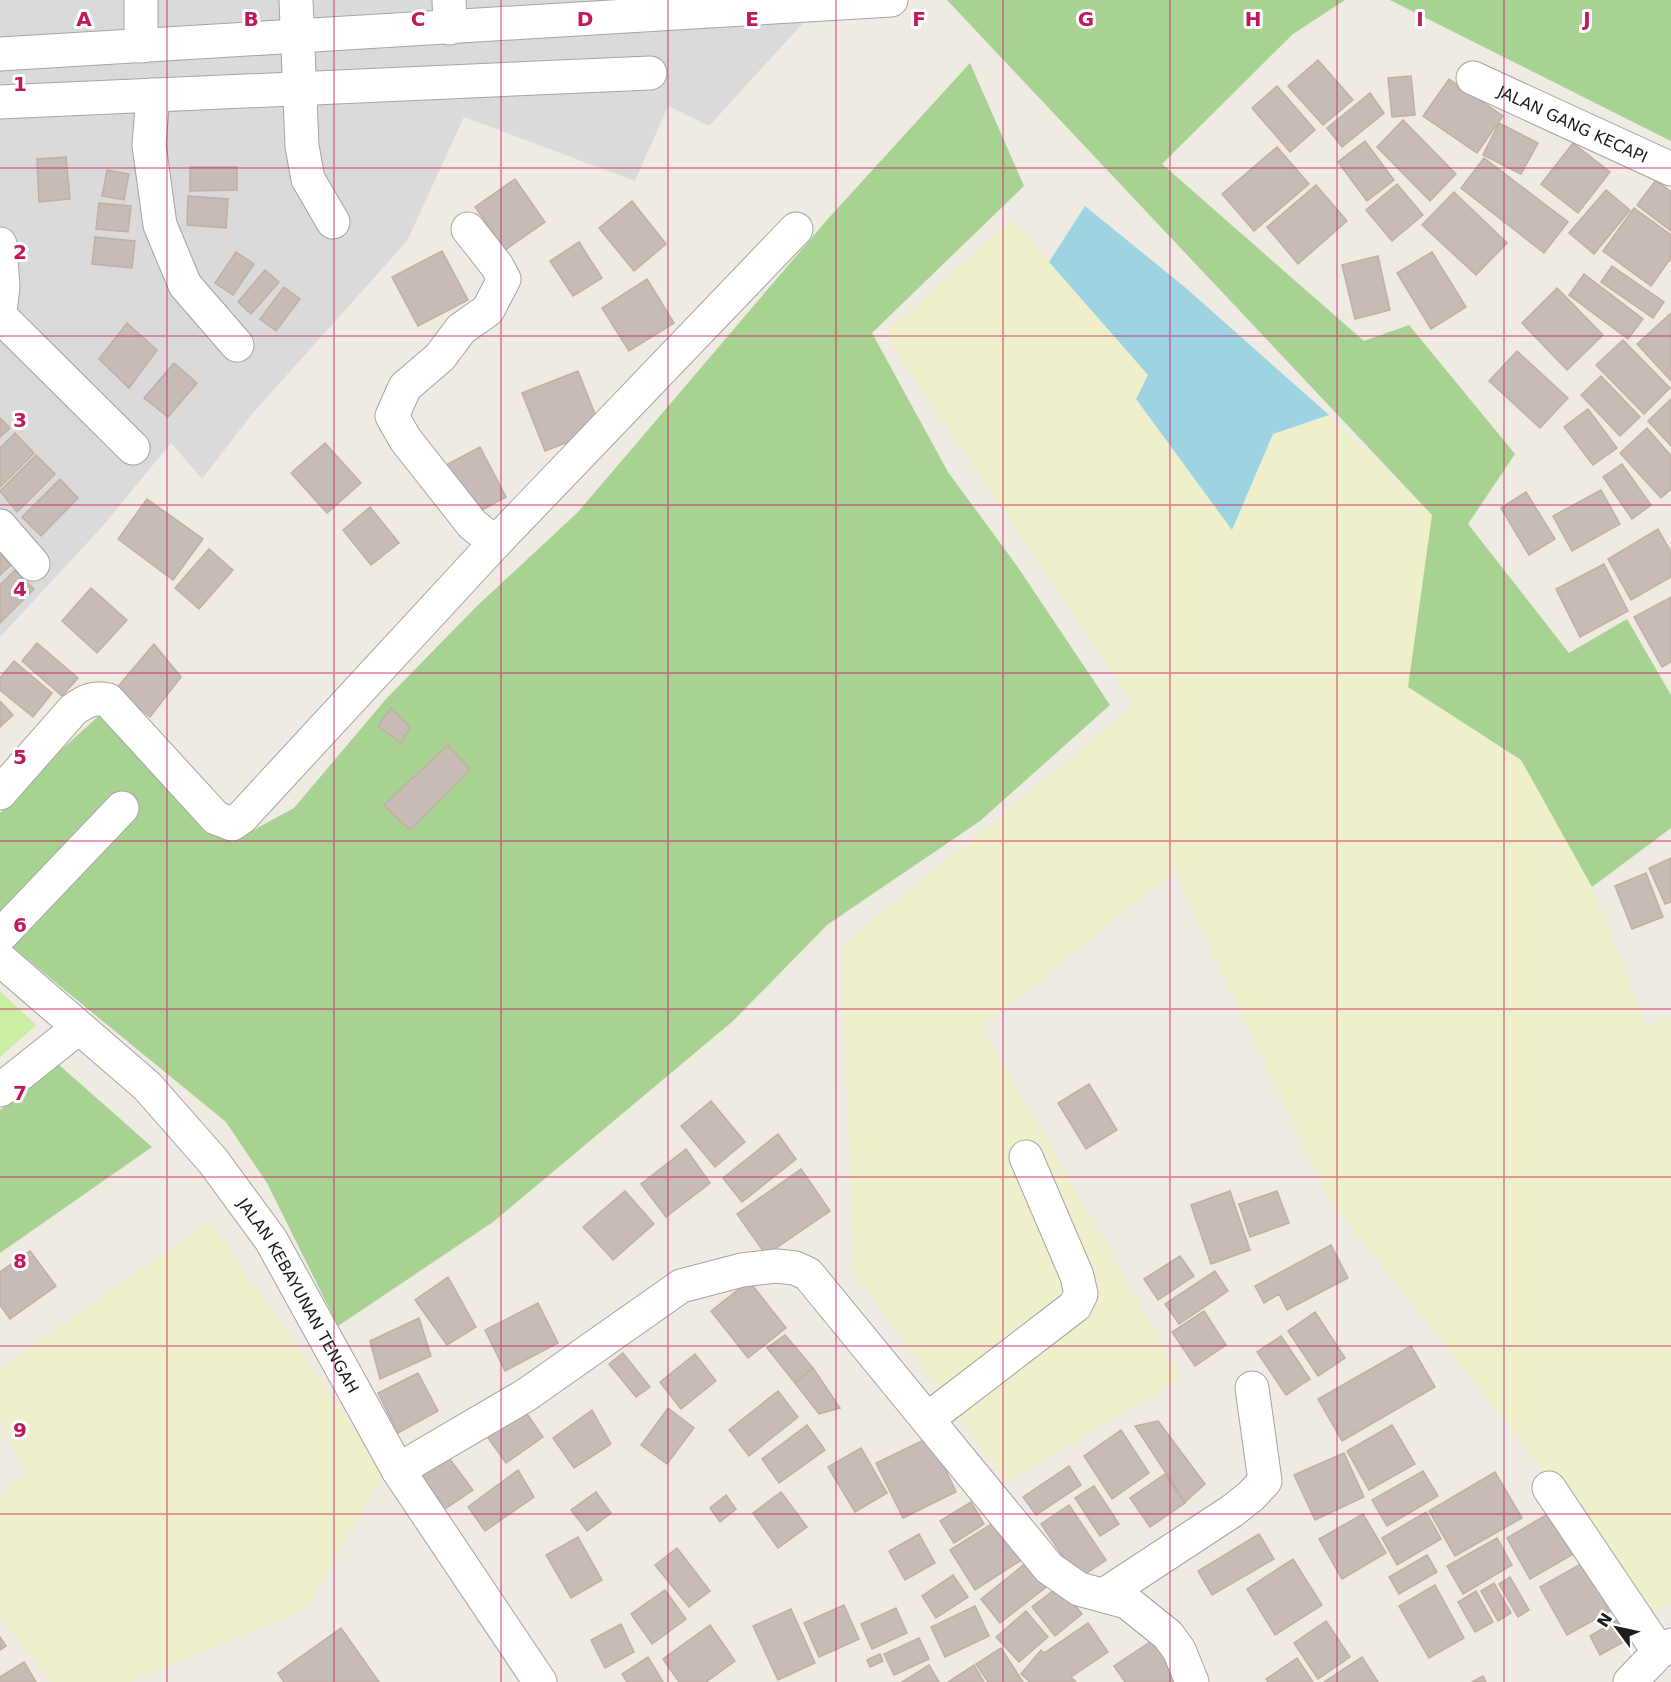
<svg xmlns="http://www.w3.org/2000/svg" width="1671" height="1682" font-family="'DejaVu Sans',sans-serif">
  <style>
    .residential { fill: #dbdada }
    .farmland { fill: #eff0cb }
    .grass { fill: #cbeea2 }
    .forest { fill: #a8d292 }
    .water { fill: #9ed4e1 }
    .building { fill: #c7bcb5; stroke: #c2afa3; stroke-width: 1.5 }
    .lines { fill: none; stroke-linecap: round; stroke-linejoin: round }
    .minor-casing { stroke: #a4a4a4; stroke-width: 35 }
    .minor { stroke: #fff; stroke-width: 33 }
    .grid { fill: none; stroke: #c2185b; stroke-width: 1.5; stroke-opacity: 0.55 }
    .labels { text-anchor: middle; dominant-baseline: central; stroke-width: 6; stroke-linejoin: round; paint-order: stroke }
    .street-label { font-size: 16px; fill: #1d1d1d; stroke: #fff }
    .grid-label { font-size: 20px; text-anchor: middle; font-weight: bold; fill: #c2185b; stroke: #fff; stroke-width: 6; stroke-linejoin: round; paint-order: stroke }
  </style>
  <rect width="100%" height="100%" fill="#efeae2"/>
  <!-- residential -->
  <path class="residential" d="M0,0h824l-115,126 -41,-20 -33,75 -171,-64 -57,124 -155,173 -50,65 -31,-36 -70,85 -101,109z"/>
  <!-- farmland -->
  <path class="farmland" d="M1013,219l135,156 84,154 41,-95 56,-19 104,100 -25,172 113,73 71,127 55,140 24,-11v586l-16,9 -327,-413 -154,-327 -192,156 200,352 -176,103 -152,-209 -13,-326 293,-242 -250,-372z
    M210,1221l174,251 -78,137 -175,73h-80l-51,-65v-119l26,-25 -26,-52v-52z"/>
  <!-- grass -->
  <path class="grass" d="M0,991l36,34 -36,32z"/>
  <!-- forest -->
  <path class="forest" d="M947,0h398l-52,34 -131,130 202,177 45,-16 106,129 -47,70 101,129 58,-34 44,76v133l-79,59 -71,-127 -113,-73 24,-172z
    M1390,0h281v141z
    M970,63l54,123 -152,147 76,139 69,94 93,139 -130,116 -153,104 -94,96 -240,201 -155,104 -71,-143 -41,-61 -226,-185v-124l61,-63 41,-37 87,81 44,47 61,-33 92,-109 91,-93 101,-94 248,-291z
    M58,1064l94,83 -152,106v-143z"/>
  <!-- water -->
  <path class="water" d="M1085,206l102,83 142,126 -56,19 -41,96 -96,-131 12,-24 -99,-113z"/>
  <!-- building -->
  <path class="building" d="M1318,60l35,40 -30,25 -35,-39z
    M1411,76l4,39 -23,2 -4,-39z
    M1449,79l54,37 -26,37 -54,-37z
    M1277,86l38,44 -25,22 -38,-44z
    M1370,93l14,20 -42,34 -15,-19z
    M1403,120l53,54 -26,27 -53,-54z
    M1499,123l39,20 -17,31 -38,-19z
    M1365,141l29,39 -27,21 -29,-39z
    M1573,143l37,29 -32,41 -37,-29z
    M1277,147l32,37 -55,47 -32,-37z
    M66,157l4,42 -31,3 -2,-43z
    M1484,158l84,64 -24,31 -83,-65z
    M190,167h47v23l-47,1z
    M107,170l22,4 -5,26 -22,-4z
    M515,179l30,43 -40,28 -30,-43z
    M1656,180l15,12v39l-34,-26z
    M1397,184l26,31 -31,26 -26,-31z
    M1316,185l31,36 -49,43 -31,-37z
    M1606,190l24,20 -36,44 -25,-21z
    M1454,192l53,51 -31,32 -54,-50z
    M188,196l40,3 -2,29 -39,-3z
    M632,201l34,43 -32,27 -35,-43z
    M99,203l32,3 -3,26 -32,-3z
    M1634,208l37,27v23l-20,28 -48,-35z
    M95,237l40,4 -3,27 -40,-4z
    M579,242l23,36 -29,18 -23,-35z
    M442,251l26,49 -50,26 -26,-49z
    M236,252l18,12 -21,31 -18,-12z
    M1432,252l34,55 -35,22 -34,-56z
    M1378,256l12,54 -35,9 -13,-54z
    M1612,266l52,36 -11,16 -52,-36z
    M265,270l14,12 -28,32 -13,-12z
    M1584,274l59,45 -15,20 -59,-44z
    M647,279l27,44 -45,28 -27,-43z
    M284,287l16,12 -24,32 -16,-12z
    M1557,288l46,47 -36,35 -45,-47z
    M1671,313v68l-34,-37z
    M127,323l30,27 -28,38 -30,-29z
    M1623,340l47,48 -26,26 -48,-49z
    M1517,351l51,47 -28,30 -51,-47z
    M174,363l23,20 -29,34 -24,-19z
    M578,371l23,58 -56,22 -23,-58z
    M1601,376l39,41 -20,19 -39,-41z
    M1671,399v47l-23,-25z
    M1588,409l29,39 -24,17 -29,-38z
    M0,418l10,10 -10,9z
    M1647,428l24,28v33l-10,9 -41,-45z
    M15,433l19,20 -34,34v-39z
    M325,443l36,40 -34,30 -36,-40z
    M480,447l26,50 -33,18 -27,-50z
    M36,455l19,19 -38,38 -17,-21z
    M1622,464l29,41 -19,14 -29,-42z
    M60,479l18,19 -37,38 -19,-19z
    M1601,490l19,34 -48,27 -19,-35z
    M1526,492l29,47 -26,16 -28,-47z
    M147,499l56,40 -30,41 -55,-41z
    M370,507l29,36 -28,22 -28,-35z
    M1658,529l13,23v25l-40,23 -23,-41z
    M209,549l24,21 -34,39 -24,-21z
    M0,554l11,11 -11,10z
    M1604,564l24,47 -48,26 -24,-48z
    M15,570l19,19 -34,34v-38z
    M91,588l36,32 -30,33 -35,-32z
    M1671,597v65l-9,5 -28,-50z
    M37,643l41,35 -16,18 -40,-35z
    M154,644l27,33 -31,40 -34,-28z
    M14,661l38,32 -19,24 -33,-27v-12z
    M0,701l13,14 -13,12z
    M391,708l19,19 -9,16 -23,-17z
    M448,745l22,24 -60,61 -26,-25z
    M1671,858v44l-6,2 -16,-36z
    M1646,873l17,44 -31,12 -17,-43z
    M1089,1084l28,46 -31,19 -28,-46z
    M711,1101l34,41 -30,25 -34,-41z
    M778,1134l18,25 -54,43 -19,-24z
    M686,1149l24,34 -44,34 -25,-33z
    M801,1169l29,42 -64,44 -29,-41z
    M625,1191l29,33 -41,36 -30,-33z
    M1230,1191l20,59 -39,14 -20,-59z
    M1277,1191l12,32 -39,14 -11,-33z
    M1331,1245l17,33 -61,32 -8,-16 -15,9 -9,-17z
    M30,1251l26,35 -46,33 -10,-14v-33z
    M1180,1256l14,20 -36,24 -14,-21z
    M1215,1271l13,20 -49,33 -14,-20z
    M448,1277l28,50 -29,18 -32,-45z
    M749,1281l37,47 -38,30 -37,-47z
    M538,1303l20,40 -53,28 -20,-41z
    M1204,1311l22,34 -31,21 -23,-34z
    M1315,1312l30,46 -27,18 -30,-45z
    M419,1318l12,38 -51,23 -10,-38z
    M785,1335l28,33 -18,15 -28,-35z
    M1281,1336l29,43 -24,16 -29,-43z
    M1411,1346l24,41 -93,54 -24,-42z
    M623,1353l27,34 -14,10 -27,-33z
    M695,1354l21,27 -35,28 -21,-27z
    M813,1368l27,40 -21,6 -24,-31z
    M418,1373l20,38 -40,22 -20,-40z
    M778,1391l20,26 -49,39 -20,-26z
    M523,1408l20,29 -37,26 -20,-28z
    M668,1408l26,20 -27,36 -26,-19z
    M592,1410l19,34 -37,24 -21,-30z
    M1158,1421l47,63 -20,18 -50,-76z
    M807,1425l18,25 -46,33 -17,-24z
    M1392,1425l23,39 -46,26 -22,-39z
    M1121,1430l28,43 -37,26 -28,-43z
    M930,1437l26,55 -53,26 -27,-55z
    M861,1448l26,45 -32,19 -27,-45z
    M1344,1453l20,44 -49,23 -21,-45z
    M446,1454l27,36 -34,23 -26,-39z
    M1069,1466l12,19 -45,30 -13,-18z
    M518,1470l16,27 -49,34 -17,-24z
    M1423,1471l15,25 -51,30 -15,-26z
    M1495,1472l27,46 -67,38 -26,-45z
    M1165,1474l20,29 -35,24 -20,-29z
    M1094,1486l25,38 -19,12 -25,-38z
    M596,1492l15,21 -24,18 -16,-21z
    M781,1492l26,35 -29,21 -25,-35z
    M726,1495l10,14 -16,13 -10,-14z
    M971,1502l13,22 -30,19 -14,-22z
    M1069,1505l37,55 -28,19 -37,-55z
    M1558,1508l24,41 -52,30 -23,-41z
    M1426,1512l15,27 -44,26 -15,-27z
    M1363,1514l23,39 -44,26 -23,-40z
    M998,1520l25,39 -48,31 -25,-40z
    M919,1534l16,29 -30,17 -16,-29z
    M1259,1534l15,25 -62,36 -14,-24z
    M578,1537l24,43 -31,18 -25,-43z
    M1497,1538l15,27 -49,29 -16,-28z
    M677,1548l33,43 -21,16 -34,-42z
    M1427,1555l10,17 -38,22 -10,-17z
    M1031,1559l19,25 -50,39 -19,-24z
    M1293,1559l29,46 -47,30 -28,-46z
    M1586,1561l28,48 -47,26 -27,-48z
    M953,1575l15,22 -32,21 -14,-22z
    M1510,1577l19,33 -11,7 -19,-33z
    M1494,1583l17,30 -13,8 -17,-30z
    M1435,1585l29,53 -35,20 -30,-52z
    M1059,1586l23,28 -27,22 -23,-29z
    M665,1590l21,29 -34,25 -21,-30z
    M1476,1591l17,31 -18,10 -17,-30z
    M844,1605l15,34 -40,18 -15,-34z
    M975,1606l14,30 -44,21 -14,-30z
    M896,1608l11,25 -35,16 -11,-25z
    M791,1609l24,54 -37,17 -25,-54z
    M1026,1611l22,26 -29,25 -23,-25z
    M1625,1615l11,20 -36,20 -10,-19z
    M1326,1621l24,36 -32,22 -24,-36z
    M1088,1623l20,29 -37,25 5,5h-46l-9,-8 20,-24 3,3z
    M621,1624l13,28 -29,16 -14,-28z
    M710,1625l25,36 -29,21h-27l-16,-23z
    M341,1628l38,54h-95l-6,-9z
    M1159,1636l26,39 -11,7h-49l-11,-16z
    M0,1637l6,9 -6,4z
    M919,1638l10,21 -35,16 -10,-21z
    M1001,1648l22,34h-35l-12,-18z
    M880,1654l3,7 -13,6 -3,-7z
    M648,1657l15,25h-36l-5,-8z
    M1362,1657l16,25h-54z
    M1297,1658l16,24h-45l-2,-3z
    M24,1662l12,20h-36v-5z
    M929,1665l10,17h-37z
    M974,1665l10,17h-36z
    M1483,1676l3,6h-14z"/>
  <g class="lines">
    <defs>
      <g id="minor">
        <path d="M141,0v46"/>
        <path d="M296,0l6,146 6,33 25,43"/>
        <path d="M449,0l1,28"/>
        <path d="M0,54l891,-54"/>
        <path id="s1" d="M1473,78l198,91"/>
        <path d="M153,95l-4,50 11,80 25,60 52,60"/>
        <path d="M0,102l650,-29"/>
        <path d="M468,229l29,37 7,13 -16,31 -27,19 -21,28 -35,30 -13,29 13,23 67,85 23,19"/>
        <path d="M0,244l3,43 -3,24"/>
        <path d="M0,316l133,132"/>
        <path d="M0,526l33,38"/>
        <path d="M0,793l73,-83c12,-9 20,-13 35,-10l108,118 16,6 9,-6 254,-275 301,-314"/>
        <path d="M0,936l122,-128"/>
        <path id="s2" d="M0,959l147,127 66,75 58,79 127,230 142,212"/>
        <path d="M0,1090l78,-62"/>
        <path d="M929,1418l146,-112 6,-12 -4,-18 -51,-119"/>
        <path d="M398,1470l128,-75 155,-109 61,-16 34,-4 19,2 13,6 241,294 30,21 48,13 41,33 11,15 13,32"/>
        <path d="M1549,1488l110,164"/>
        <path d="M1104,1595l128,-84 19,-15 14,-15 -13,-93"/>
        <path d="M1630,1682l29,-30 12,-7"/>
      </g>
    </defs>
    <!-- minor casing -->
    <use href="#minor" class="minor-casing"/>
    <!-- minor -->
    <use href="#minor" class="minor"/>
  </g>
  <!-- grid -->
  <path class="grid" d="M167,0v1682M334,0v1682M501,0v1682M668,0v1682M836,0v1682M1003,0v1682M1170,0v1682M1337,0v1682M1504,0v1682M0,168h1671M0,336h1671M0,505h1671M0,673h1671M0,841h1671M0,1009h1671M0,1177h1671M0,1346h1671M0,1514h1671"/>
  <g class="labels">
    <!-- street labels -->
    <g class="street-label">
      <text stroke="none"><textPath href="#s1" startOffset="110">JALAN GANG KECAPI</textPath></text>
      <text stroke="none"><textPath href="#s2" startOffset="454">JALAN KEBAYUNAN TENGAH</textPath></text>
    </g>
  </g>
  <g class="grid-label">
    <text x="84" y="26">A</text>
    <text x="251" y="26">B</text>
    <text x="418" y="26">C</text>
    <text x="585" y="26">D</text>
    <text x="752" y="26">E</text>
    <text x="919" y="26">F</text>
    <text x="1086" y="26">G</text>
    <text x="1253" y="26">H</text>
    <text x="1420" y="26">I</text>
    <text x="1587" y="26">J</text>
    <text x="20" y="91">1</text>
    <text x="20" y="259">2</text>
    <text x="20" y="427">3</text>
    <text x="20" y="596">4</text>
    <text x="20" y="764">5</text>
    <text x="20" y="932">6</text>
    <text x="20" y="1100">7</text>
    <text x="20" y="1268">8</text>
    <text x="20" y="1437">9</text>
  </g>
  <!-- north arrow -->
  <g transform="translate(1617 1628) rotate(303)" stroke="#ffffff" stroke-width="4.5" paint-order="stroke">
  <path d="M0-4.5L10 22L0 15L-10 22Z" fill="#1d1d1d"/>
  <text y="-9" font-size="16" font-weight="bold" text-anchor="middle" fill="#1d1d1d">N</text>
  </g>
</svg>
